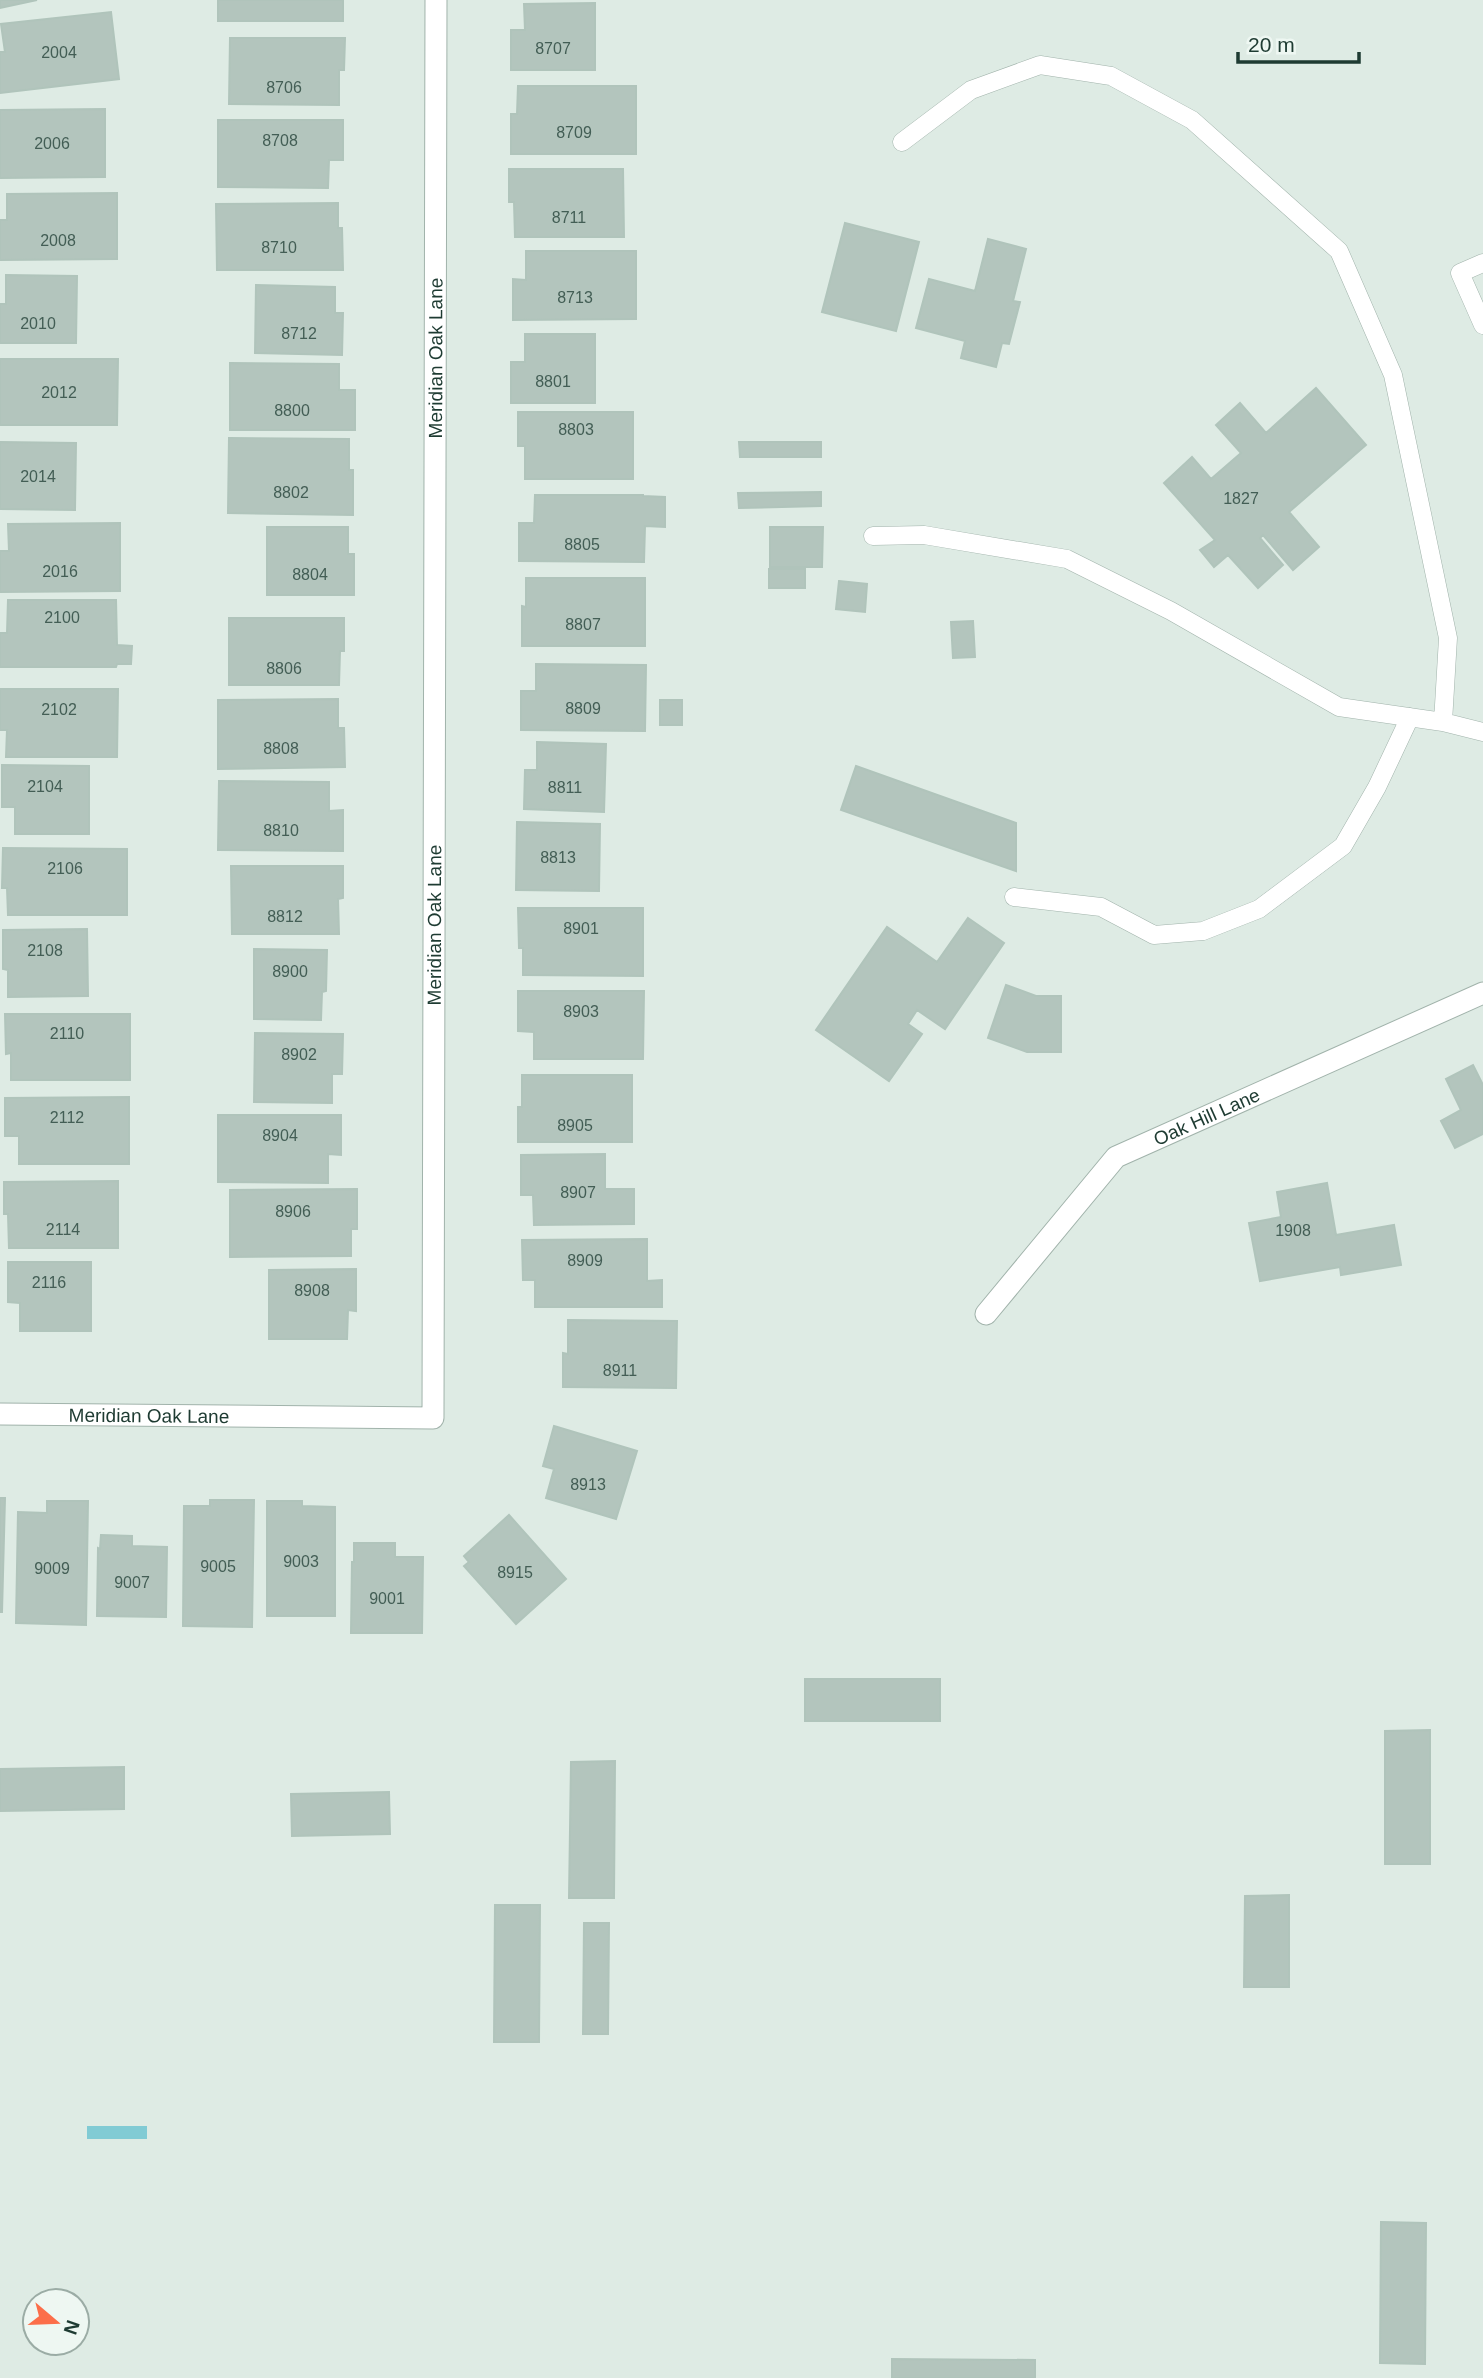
<svg xmlns="http://www.w3.org/2000/svg" width="1483" height="2378" font-family="Arial,sans-serif">
  <style>
    .water { fill: #81cbd4 }
    .building { fill: #b3c5bd; stroke: #b0c4bb; stroke-width: 2 }
    .lines { fill: none; stroke-linecap: round; stroke-linejoin: round }
    .service-casing { stroke: #a1b3ab; stroke-width: 19 }
    .minor-casing { stroke: #a1b3ab; stroke-width: 23 }
    .service { stroke: #fff; stroke-width: 18 }
    .minor { stroke: #fff; stroke-width: 21 }
    .labels { text-anchor: middle; dominant-baseline: central; stroke-width: 5; stroke-linejoin: round; paint-order: stroke }
    .number-label { font-size: 16px; fill: #435e55 }
    .street-label { font-size: 19px; fill: #1e3b32; stroke: #eef7f2 }
  </style>
  <rect width="100%" height="100%" fill="#deebe4"/>
  <!-- water -->
  <path class="water" d="M87,2126h60v13h-60z"/>
  <!-- building -->
  <path class="building" d="M0,0h37l-37,8z
    M218,0h125v21h-125z
    M595,3v67h-84v-40h14l-1,-26z
    M111,12l8,67 -119,14v-41h5l-4,-28z
    M230,38h115l-1,32h-5v35l-110,-1z
    M518,86h118v68h-125v-40h6z
    M105,109v68l-105,1v-68z
    M218,120h125v40h-14l-1,28 -110,-1z
    M509,169h114l1,68h-109l-1,-35h-5z
    M117,193v66l-117,1v-40h7v-26z
    M338,203v25h4l1,42h-126l-1,-66z
    M845,223l74,19 -23,89 -74,-19z
    M988,239l38,10 -13,52 7,1 -11,42 -7,-1 -6,24 -35,-9 4,-17 -49,-13 13,-49 46,12z
    M526,251h110v68l-123,1v-41l13,1z
    M6,275l71,1 -1,67h-76v-39h6z
    M256,285l79,2v26h8l-1,42 -87,-2z
    M525,334h70v69h-84v-41h14z
    M0,359h118l-1,66h-117z
    M230,363l109,1v26h16v40h-125z
    M1316,388l50,57 -77,67 30,35 -26,23 -30,-35 -3,3 23,27 -25,23 -30,-33 -14,12 -14,-17 15,-10 -51,-57 28,-26 19,22 30,-26 -25,-28 24,-22 26,30z
    M518,412h115v67h-108v-33h-7z
    M229,438l120,1v31h4v45l-125,-2z
    M0,442l76,1 -1,67 -75,-1z
    M739,442h82v15h-81z
    M821,492v14l-82,2 -1,-15z
    M535,495h108v1l22,1v30l-20,-1 -1,36 -125,-1v-38h15z
    M120,523v68l-120,1v-41h9l-1,-27z
    M267,527h81v27h6v41h-87z
    M770,527h53l-1,40h-52z
    M769,569h36v19h-36z
    M526,578h119v68h-123v-40l4,1z
    M839,581l28,3 -2,28 -29,-3z
    M8,600h108l1,45 15,1 -1,18h-14l-1,3h-116v-34h7z
    M229,618h115v33h-4l-1,34h-110z
    M973,621l2,36 -22,1 -2,-36z
    M536,664l110,1 -1,66 -124,-1v-39h15z
    M0,689h118l-1,68h-111l1,-27h-7z
    M338,699v29h6l1,39 -127,2v-69z
    M660,700h22v25h-22z
    M537,742l69,2 -2,68 -80,-3 1,-39h12z
    M2,765l87,1v68h-74v-27h-13z
    M856,766l160,57v48l-175,-61z
    M219,781l110,1v29l14,-1v41l-125,-1z
    M517,822l83,2 -1,67 -83,-1z
    M3,848l124,1v66h-119l-1,-27h-5z
    M231,866h112v32l-5,1 1,35h-107z
    M518,908h125v68l-120,-1v-27h-4z
    M968,918l36,25 -59,86 -28,-19 -9,14 14,10 -33,47 -73,-51 71,-103 50,35z
    M87,929l1,67 -80,1v-27l-5,-1v-39z
    M254,949l73,1 -1,41 -4,1 -1,28 -67,-1z
    M1006,985l30,11h25v56h-34l-39,-14z
    M518,991h126l-1,68h-109v-27l-16,-1z
    M5,1014h125v66h-119v-27l-5,1z
    M255,1033l88,1 -1,40h-10v29l-78,-1z
    M1473,1065l10,20v49l-28,14 -14,-27 20,-11 -15,-31z
    M522,1075h110v67h-114v-35h4z
    M129,1097v67h-110v-28h-14v-38z
    M218,1115h123v40l-13,-1v29l-110,-1z
    M605,1154v35h29v35l-100,1 -1,-30h-12v-40z
    M118,1181v67h-109l-1,-34h-4v-32z
    M1327,1183l9,52 58,-10 7,40 -60,10 -1,-8 -80,14 -11,-58 32,-6 -4,-25z
    M357,1189v40h-6v27l-121,1v-67z
    M647,1239v42l15,-1v27h-127v-27h-12l-1,-40z
    M8,1262h83v69h-71v-28l-12,-1z
    M356,1269v42l-8,-1 -1,29h-78v-69z
    M568,1320l109,1 -1,67 -113,-1v-34l5,1z
    M554,1426l83,25 -21,68 -70,-21 8,-29 -11,-3z
    M0,1498h5l-3,114h-2z
    M210,1500h44l-2,127 -69,-1 1,-120h26z
    M47,1501h41l-2,124 -70,-2 2,-111 29,1z
    M267,1501h35v5l33,1v109h-68z
    M509,1515l57,64 -50,45 -52,-58 5,-4 -5,-6z
    M101,1535l31,1v10l35,1 -1,70 -69,-1 1,-68 2,1z
    M354,1543h41v14h28l-1,76h-71l1,-71h2z
    M805,1679h135v42h-135z
    M1430,1730v134h-45v-133z
    M615,1761l-1,137h-45l2,-136z
    M124,1767v42l-124,2v-42z
    M389,1792l1,42 -98,2 -1,-42z
    M1289,1895v92h-45l1,-91z
    M495,1905h45l-1,137h-45z
    M584,1923h25l-1,111h-25z
    M1381,2222l45,1 -1,141 -45,-1z
    M892,2359l143,1v18h-143z"/>
  <g class="lines">
    <defs>
      <path id="service" d="M902,142l69,-52 69,-25 71,11 81,44 147,131 54,124 55,263 -5,84
        M1483,263l-23,10 23,52
        M873,536l51,-1 143,24 104,52 168,96 104,15 40,10
        M1014,897l87,10 53,28 49,-4 56,-22 84,-63 34,-59 33,-70"/>
      <g id="minor">
        <path id="s1" d="M986,1314l130,-157 367,-164"/>
        <path id="s2" d="M0,1414l433,4 3,-1418"/>
      </g>
    </defs>
    <!-- service casing -->
    <use href="#service" class="service-casing"/>
    <!-- minor casing -->
    <use href="#minor" class="minor-casing"/>
    <!-- service -->
    <use href="#service" class="service"/>
    <!-- minor -->
    <use href="#minor" class="minor"/>
  </g>
  <g class="labels">
    <!-- number labels -->
    <g class="number-label">
      <text x="553" y="48">8707</text>
      <text x="59" y="52">2004</text>
      <text x="284" y="87">8706</text>
      <text x="574" y="132">8709</text>
      <text x="280" y="140">8708</text>
      <text x="52" y="143">2006</text>
      <text x="569" y="217">8711</text>
      <text x="58" y="240">2008</text>
      <text x="279" y="247">8710</text>
      <text x="575" y="297">8713</text>
      <text x="38" y="323">2010</text>
      <text x="299" y="333">8712</text>
      <text x="553" y="381">8801</text>
      <text x="59" y="392">2012</text>
      <text x="292" y="410">8800</text>
      <text x="576" y="429">8803</text>
      <text x="38" y="476">2014</text>
      <text x="291" y="492">8802</text>
      <text x="1241" y="498">1827</text>
      <text x="582" y="544">8805</text>
      <text x="60" y="571">2016</text>
      <text x="310" y="574">8804</text>
      <text x="62" y="617">2100</text>
      <text x="583" y="624">8807</text>
      <text x="284" y="668">8806</text>
      <text x="583" y="708">8809</text>
      <text x="59" y="709">2102</text>
      <text x="281" y="748">8808</text>
      <text x="45" y="786">2104</text>
      <text x="565" y="787">8811</text>
      <text x="281" y="830">8810</text>
      <text x="558" y="857">8813</text>
      <text x="65" y="868">2106</text>
      <text x="285" y="916">8812</text>
      <text x="581" y="928">8901</text>
      <text x="45" y="950">2108</text>
      <text x="290" y="971">8900</text>
      <text x="581" y="1011">8903</text>
      <text x="67" y="1033">2110</text>
      <text x="299" y="1054">8902</text>
      <text x="67" y="1117">2112</text>
      <text x="575" y="1125">8905</text>
      <text x="280" y="1135">8904</text>
      <text x="578" y="1192">8907</text>
      <text x="293" y="1211">8906</text>
      <text x="63" y="1229">2114</text>
      <text x="1293" y="1230">1908</text>
      <text x="585" y="1260">8909</text>
      <text x="49" y="1282">2116</text>
      <text x="312" y="1290">8908</text>
      <text x="620" y="1370">8911</text>
      <text x="588" y="1484">8913</text>
      <text x="301" y="1561">9003</text>
      <text x="218" y="1566">9005</text>
      <text x="52" y="1568">9009</text>
      <text x="515" y="1572">8915</text>
      <text x="132" y="1582">9007</text>
      <text x="387" y="1598">9001</text>
    </g>
    <!-- street labels -->
    <g class="street-label">
      <text stroke="none"><textPath href="#s2" startOffset="1493">Meridian Oak Lane</textPath></text>
      <text stroke="none"><textPath href="#s2" startOffset="926">Meridian Oak Lane</textPath></text>
      <text stroke="none"><textPath href="#s1" startOffset="303">Oak Hill Lane</textPath></text>
      <text stroke="none"><textPath href="#s2" startOffset="149">Meridian Oak Lane</textPath></text>
    </g>
  </g>
  <!-- north arrow -->
  <g transform="translate(56 2322) rotate(109)"><circle r="33" fill="#eef7f2" stroke="#9baca5" stroke-width="2"/>
  <path d="M0-5L12 26L0 18L-12 26Z" fill="#fc6e4a"/>
  <text y="-10" font-size="19" font-weight="bold" text-anchor="middle" fill="#1e3b32">N</text>
  </g>
  <!-- scale -->
  <path d="M1238 52v10h121v-10" fill="none" stroke="#1e3b32" stroke-width="3.5"/>
  <text x="1248" y="52" font-size="21" fill="#1e3b32" stroke="#eef7f2" stroke-width="5" paint-order="stroke">20 m</text>
</svg>
